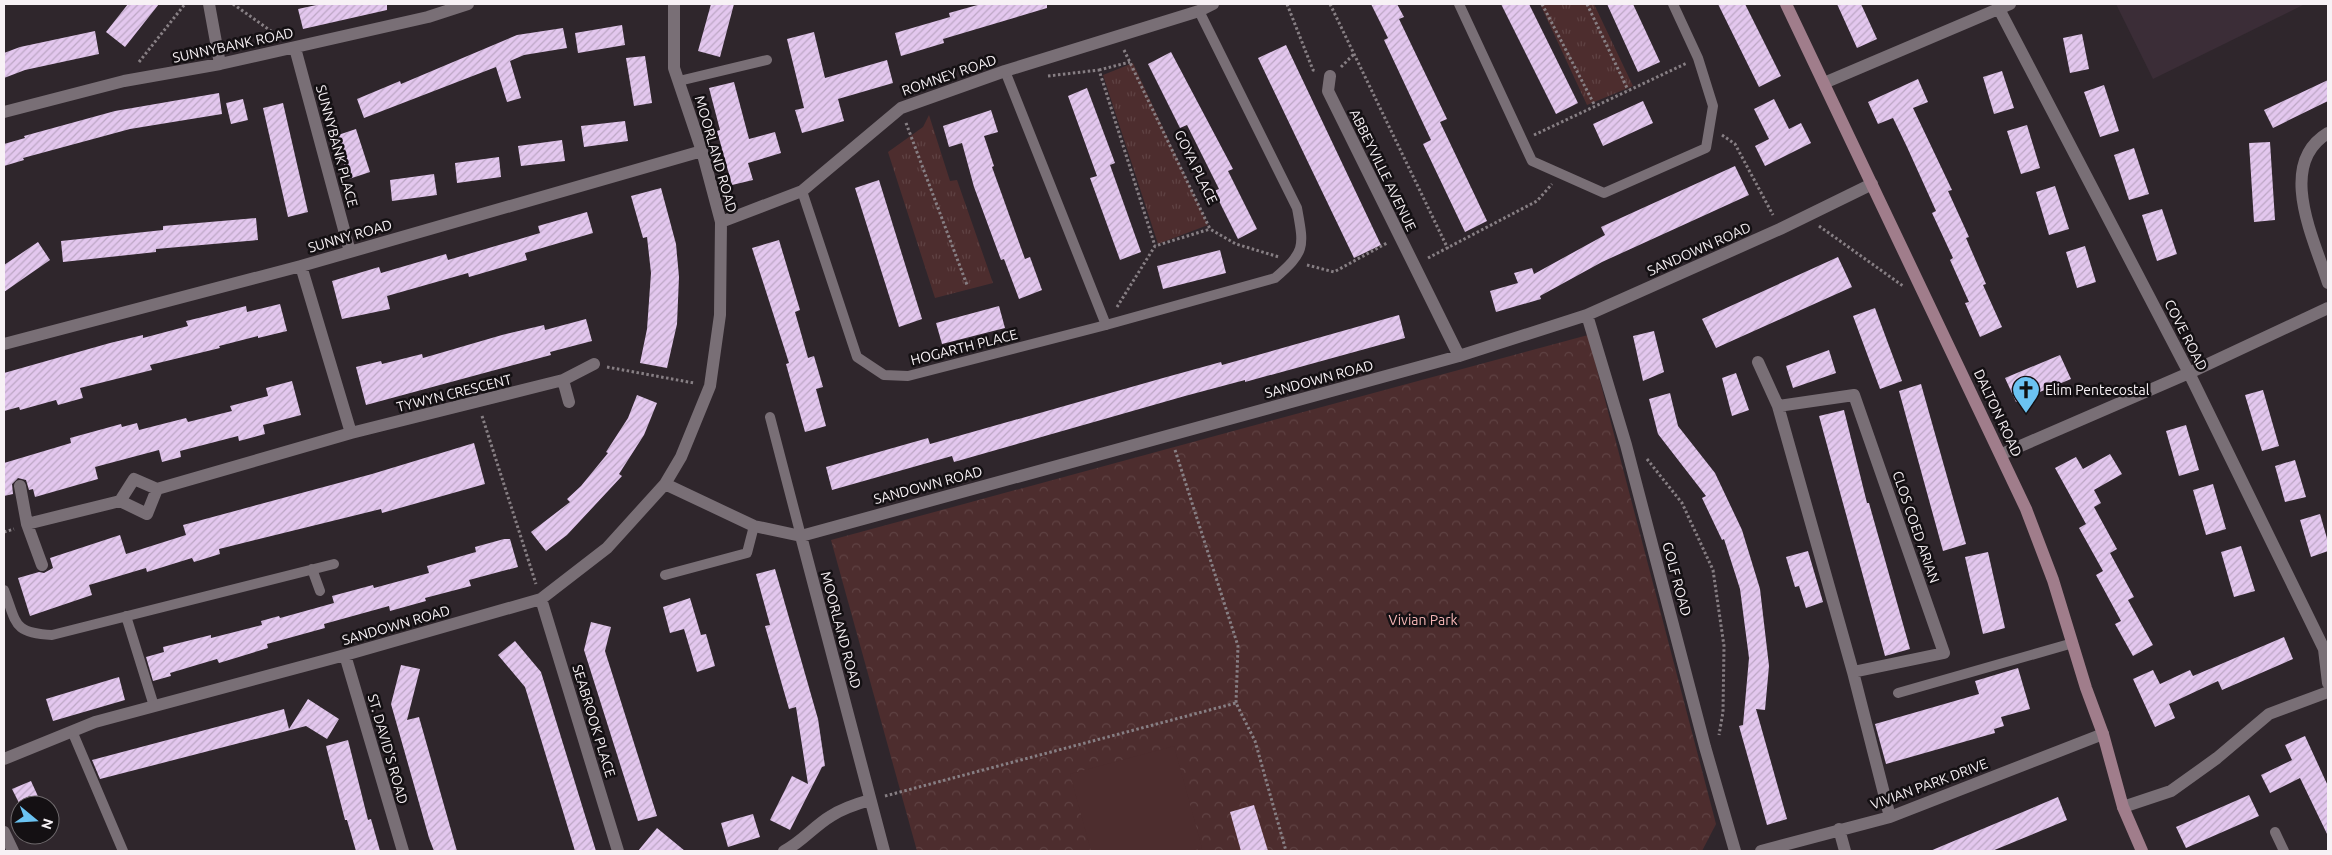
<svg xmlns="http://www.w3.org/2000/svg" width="2332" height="855" font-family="Ubuntu,sans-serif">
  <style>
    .built { fill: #3b2d37 }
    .grass { fill: url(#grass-tufts) }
    .park { fill: url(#park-crowns) }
    .pitch { fill: #4d2d2e }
    .building { fill: url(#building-hatch) }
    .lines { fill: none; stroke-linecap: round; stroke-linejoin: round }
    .path { stroke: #877f84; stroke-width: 3; stroke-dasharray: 2.5 2.5; stroke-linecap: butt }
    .lane { stroke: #796f76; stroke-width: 10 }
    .street { stroke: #796f76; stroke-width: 12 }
    .secondary { stroke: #a07d8b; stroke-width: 12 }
    .labels { text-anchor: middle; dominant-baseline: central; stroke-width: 5; stroke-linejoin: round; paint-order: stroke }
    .street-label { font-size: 14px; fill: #f7f1f5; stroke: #141013 }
    .poi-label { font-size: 14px; fill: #f7f1f5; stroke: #141013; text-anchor: start }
    .park-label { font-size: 14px; fill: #f5b6b6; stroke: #141013 }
  </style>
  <defs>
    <pattern id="grass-tufts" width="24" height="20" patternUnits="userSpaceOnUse" patternTransform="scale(1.25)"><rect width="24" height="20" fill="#4d2d2e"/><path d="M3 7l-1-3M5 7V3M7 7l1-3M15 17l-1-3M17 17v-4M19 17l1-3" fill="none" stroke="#5f4243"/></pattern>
    <pattern id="park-crowns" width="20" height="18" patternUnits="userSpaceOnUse" patternTransform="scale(1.25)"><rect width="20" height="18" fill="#4d2d2e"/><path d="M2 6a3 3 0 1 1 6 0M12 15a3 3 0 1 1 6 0" fill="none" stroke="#5f4243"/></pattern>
    <pattern id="building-hatch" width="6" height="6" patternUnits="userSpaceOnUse" patternTransform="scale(1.25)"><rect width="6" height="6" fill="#e3c7ee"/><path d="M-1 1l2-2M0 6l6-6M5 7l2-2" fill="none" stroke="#bda7c5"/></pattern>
  </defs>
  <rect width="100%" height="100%" fill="#2f262c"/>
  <!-- built -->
  <path class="built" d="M2116,4h189l-152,75z"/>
  <!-- grass -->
  <path class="grass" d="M1540,4h54l39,82 -46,19z
    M1133,63l75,162 -50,19 -55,-169z
    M929,115l21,66 7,-1 36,103 -58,15 -47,-146 35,-25z"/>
  <!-- park -->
  <path class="park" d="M1588,335l128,489 -14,27h-785l-86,-311z"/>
  <!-- pitch -->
  <path class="pitch" d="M1174,746l28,102 -11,3h-100l-21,-77z"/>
  <!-- building -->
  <path class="building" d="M128,4h31l-34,43 -19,-15z
    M321,4h66v6l-84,19 -5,-20z
    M711,4h23l-14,53 -22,-6z
    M981,4h66v4l-104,31 1,4 -43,13 -6,-23 55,-16 -1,-4z
    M1371,4h26l7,13 -5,2 48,100 -7,3 47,99 -22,11 -42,-88 8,-4 -47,-100 4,-2z
    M1501,4h28l49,99 -22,11z
    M1607,4h26l27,58 -22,10z
    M1718,4h27l36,72 -22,11z
    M1837,4h24l16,35 -20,9z
    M622,25l3,20 -47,8 -3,-20z
    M563,28l4,20 -43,7 -14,6 11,37 -14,4 -11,-35 -132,51 -7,-19 43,-18 1,3 116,-49z
    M95,31l4,23 -74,16 -21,8v-25l16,-6z
    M814,32l11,46 62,-18 6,23 -55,16 6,22 -42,12 -7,-23 9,-2 -17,-69z
    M2082,34l7,35 -19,4 -7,-35z
    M1286,45l95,200 -27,13 -96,-200z
    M1171,52l62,117 -5,2 29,58 -19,10 -24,-48 5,-2 -32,-64 -7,3 -32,-64z
    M645,56l7,47 -18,3 -8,-48z
    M2002,71l12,37 -20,6 -11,-37z
    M1918,79l10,23 -15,6 39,82 -4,1 21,46 -3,1 20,46 -3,1 19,42 -22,10 -15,-34 4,-1 -19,-42 3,-2 -21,-45 4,-2 -29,-64 -14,-29 -15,6 -10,-22z
    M2328,80v21l-55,27 -9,-18z
    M734,82l15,57 26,-7 6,21 -33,10 5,17 -21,5 -15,-54 3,-1 -11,-42z
    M2104,85l15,46 -19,6 -16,-45z
    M1087,88l28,75 -5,2 31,87 -21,8 -30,-82 7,-2 -29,-80z
    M219,93l3,21 -92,15 -107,29 1,2 -20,6v-22l21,-6 -1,-2 91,-25z
    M243,99l5,21 -17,4 -5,-21z
    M1774,99l15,30 12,-6 10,20 -46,23 -10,-20 14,-7 -15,-30z
    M1643,101l10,22 -50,23 -10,-22z
    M283,103l25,109 -20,5 -25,-109z
    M991,110l7,22 -14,4 10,30 -2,1 33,92 5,-2 12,33 -23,9 -15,-40 -3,1 -27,-73 -12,-44 -13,4 -6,-21z
    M625,121l3,20 -44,6 -3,-21z
    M2027,125l13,43 -19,6 -14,-43z
    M356,129l14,43 -21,7 -14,-43z
    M562,140l3,21 -44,5 -3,-20z
    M2270,142l5,78 -21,2 -5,-79z
    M2134,148l15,46 -20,6 -15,-45z
    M499,157l2,20 -44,6 -2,-20z
    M1735,166l14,29 -147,67 -62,34 1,3 -45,13 -6,-21 28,-8 -4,-10 18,-5 2,6 71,-39 -4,-8z
    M434,174l3,21 -45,6 -2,-21z
    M879,180l43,139 -23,8 -44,-139z
    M2055,186l14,43 -20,6 -13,-43z
    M661,188l15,56 3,33 -2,47 -10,44 -27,-5 7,-34 4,-56 -4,-36 -4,1 -12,-42z
    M2162,209l15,45 -20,7 -15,-46z
    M587,212l6,21 -68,20 2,7 -58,17 -1,-4 -81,23 3,13 -48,10 -10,-38 47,-14 2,6 65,-19 2,6 92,-27 -2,-7z
    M256,218l2,22 -102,9v3l-93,10 -2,-21 102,-11v-4z
    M779,240l21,70 -5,2 13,46 6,-2 9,31 -7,2 10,37 -21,6 -19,-68 3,-1 -37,-115z
    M38,242l12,18 -46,32v-27z
    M2085,246l11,36 -19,6 -11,-36z
    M1220,250l6,23 -63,16 -6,-23z
    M1838,257l14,30 -136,61 -14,-29z
    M280,304l7,27 -29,7v-2l-39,10 1,2 -70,17 2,5 -72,18 3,10 -25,7 -2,-5 -36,10 -1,-3 -15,4v-38l106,-30 33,-8v3l45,-12 -2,-5 25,-6 35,-9 1,6z
    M999,306l6,22 -63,16 -6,-21z
    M1875,308l27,73 -22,8 -27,-73z
    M1399,315l6,23 -160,44v-2l-60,16 -231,66 -2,-6 -120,34 -6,-23 102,-29 2,6 233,-66 58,-16 1,3z
    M586,319l6,22 -42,11 1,3 -185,50 -10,-38 25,-6 1,3 40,-10 1,4 79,-23 42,-10 1,5z
    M1654,331l10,41 -21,9 -10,-45z
    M1829,350l7,23 -43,15 -7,-22z
    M2060,355l11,24 -55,23 -11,-24z
    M1736,373l13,37 -17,6 -10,-38z
    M292,381l9,34 -38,10 2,9 -26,7 -1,-5 -58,15 1,6 -19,5 -3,-12 -64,17 3,12 -63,18 -2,-8 -4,1 -3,-10 -8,-2 -6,6 1,10 -9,2v-33l67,-20 -1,-5 51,-14 1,3 15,-4 2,7 47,-12 2,4 44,-11 -2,-5 38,-10 -2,-8z
    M1921,384l45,160 -23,7 -44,-160z
    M2263,390l16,56 -17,5 -17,-56z
    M1670,393l8,33 37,47 27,57 18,59 9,77 -4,44 -9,-1 31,110 -20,6 -28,-99 4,-1 6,-67 -9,-69 -16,-50 -2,1 -20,-42 4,-2 -48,-62 -9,-35z
    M637,395l20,8 -13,32 -25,39 3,2 -55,59 -21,16 -15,-19 39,-30 -3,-3 14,-13 27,-33 -2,-1 22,-34z
    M1844,410l23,93h2l41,146 -25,7 -66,-240z
    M2186,425l13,45 -20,6 -13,-45z
    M474,443l11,41 -103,29 -1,-4 -162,40 1,5 -26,8 -2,-4 -45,14 -1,-4 -57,17 3,10 -62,21 -12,-38 21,-6 5,1 9,-5 -3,-10 70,-23 6,19 60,-19 -3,-10 189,-51z
    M2110,454l12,20 -28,16 7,13 -7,4 23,42 -7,4 24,44 -6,3 25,45 -20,11 -18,-32 6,-3 -25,-46 7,-4 -24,-43 7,-4 -31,-56 21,-11 7,12z
    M2295,460l11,37 -21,5 -10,-36z
    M2213,484l13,45 -20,6 -13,-45z
    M2320,514l8,28v9l-17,6 -11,-37z
    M504,539h6l8,28 -49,13 2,6 -46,12 1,3 -36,10 -1,-5 -65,18 1,4 -58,16 1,4 -49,15 -2,-4 -27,8 -20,6 1,3 -18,5 -7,-24 18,-5 -1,-5 48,-12v3l51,-13 -1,-4 18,-5 1,2 54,-15 -2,-7 41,-11 1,3 55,-15 -2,-7 49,-14 -1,-5z
    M2241,546l14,45 -21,6 -13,-45z
    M1808,551l15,51 -17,6 -7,-22 -4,1 -9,-30z
    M1988,552l17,76 -22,6 -18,-77z
    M775,569l43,150 7,47 -3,1 -32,63 -20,-10 22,-44 16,8 -12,-77 -7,2 -24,-83 5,-1 -14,-51z
    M690,598l11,37 5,-1 9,32 -18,6 -13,-43 -14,4 -7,-26z
    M591,622l20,5 -6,24 52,165 -19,5 -54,-171z
    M2284,637l9,22 -71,31 -4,-9 -49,23 6,14 -20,9 -22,-48 20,-9 7,14 30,-14 3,6z
    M515,641l26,31 55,179h-21l-50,-164 -27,-32z
    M401,665l19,4 -13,51 12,-3 38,134h-23l-5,-13 -38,-134z
    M2018,668l12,41 -29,8 3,9 -10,3 1,4 -109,31 -11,-40 104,-30 -4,-13z
    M119,677l6,23 -72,21 -7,-22z
    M308,699l31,20 -12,20 -21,-13 -206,53 -8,-19 192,-51 5,20z
    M2305,736l23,50v50l-28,-58 -30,15 -9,-18 31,-15 -7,-15z
    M348,740l20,80 3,-1 9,32h-24l-9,-31h-2l-19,-74z
    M31,781l11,24h-22l-8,-16z
    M2249,795l10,21 -73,32 -10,-21z
    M2058,797l9,23 -75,31h-62z
    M1254,805l14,46h-27l-11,-39z
    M753,814l7,23 -32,10 -7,-24z
    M657,828l28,23h-47z"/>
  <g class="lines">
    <!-- path -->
    <path class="path" d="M233,4l45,32
      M1287,4l26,66 4,1
      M1330,4l118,245
      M1542,4l53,102
      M1587,4l41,86
      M1124,50l86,179 26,15 43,13
      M139,62l46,-58
      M1341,67l13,-13
      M1099,70l31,-8
      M1048,76l51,-6 56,176
      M906,123l61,162
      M1534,135l153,-72
      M1722,135l13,9 38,71
      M1819,226l84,60
      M1428,258l109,-57 15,-17
      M1307,265l27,7 53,-29
      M1117,307l38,-61 55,-17
      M607,367l87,16
      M482,416l54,168
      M1175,450l63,196 -2,57
      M1647,459l35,44 31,67 11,76 -1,66 -4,23
      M4,532l10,-3
      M885,796l351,-93 19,38 31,110"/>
    <!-- lane -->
    <path class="lane" d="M1459,4l73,157 72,32 102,-45 7,-42 -15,-48 -25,-54
      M1005,71l101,254
      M679,81l88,-21
      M802,191l55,166 27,18 24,1 198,-51 169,-47c31,-27 29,-31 22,-70l-98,-197
      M770,417l31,119
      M312,569l8,22
      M665,575l82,-22 7,-27
      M4,590c13,33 8,43 48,45l282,-71
      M126,616l28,90
      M1898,693l175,-50
      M72,731l51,120
      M2275,832l9,19"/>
    <!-- street -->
    <path class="street" d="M209,4l11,60
      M1999,9l190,364 135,276 4,34
      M295,48l55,204
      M1330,76l-2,15 131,265
      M1824,83l186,-79
      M4,112l120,-31 96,-17 208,-47 40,-13
      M2328,133c-52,31 -14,106 0,150
      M721,222l81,-31 99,-83 104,-37 194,-60 14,-7
      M301,266l50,167
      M1587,315l39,130 79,302 30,104
      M4,344l297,-78 401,-115
      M1758,362l20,44
      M563,380l6,22
      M2002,454l187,-81 139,-65
      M665,484l89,42 47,10 658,-180 128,-41 193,-86 92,-45
      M20,486l7,38 15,41
      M120,501l14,-22 23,10 194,-56 212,-53 31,-16
      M120,501l27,13 10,-25
      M27,524l93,-23
      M801,536l83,315
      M541,599l77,252
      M345,655l58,196
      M1853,672l91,-19 -90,-258 -76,11 75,266 37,145
      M4,759l91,-37 250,-67 196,-56 66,-51 58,-64 16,-27 29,-71 10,-71 1,-93 -19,-71 -28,-83v-64
      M2123,807l48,-16 46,-33 52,-44 59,-22
      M1839,829l6,22
      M4,832l9,19
      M784,851c18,-9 30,-25 47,-35 12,-8 25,-12 39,-16
      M1761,851l129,-34 213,-83"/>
    <!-- secondary -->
    <path class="secondary" d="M1786,4l240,505 27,71 33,108 17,46 20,73 19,44"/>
  </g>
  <!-- icons -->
  <defs>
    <symbol id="church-pin" viewBox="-11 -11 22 30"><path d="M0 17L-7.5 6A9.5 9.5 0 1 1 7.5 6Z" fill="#6bc3f2" stroke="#141013"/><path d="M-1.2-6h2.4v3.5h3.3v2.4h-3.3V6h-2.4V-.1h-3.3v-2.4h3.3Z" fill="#111"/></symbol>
  </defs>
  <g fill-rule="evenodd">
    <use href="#church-pin" x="2010" y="374" width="32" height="43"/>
  </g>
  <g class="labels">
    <!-- street labels -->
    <g class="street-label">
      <text transform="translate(233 45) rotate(-12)">SUNNYBANK ROAD</text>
      <text transform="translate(949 75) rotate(-19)">ROMNEY ROAD</text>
      <text transform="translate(337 146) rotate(75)">SUNNYBANK PLACE</text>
      <text transform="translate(716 154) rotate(74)">MOORLAND ROAD</text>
      <text transform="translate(1196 167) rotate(64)">GOYA PLACE</text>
      <text transform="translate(1383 170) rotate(64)">ABBEYVILLE AVENUE</text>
      <text transform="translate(350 236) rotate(-16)">SUNNY ROAD</text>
      <text transform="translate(1699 249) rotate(-24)">SANDOWN ROAD</text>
      <text transform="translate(2186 335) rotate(63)">COVE ROAD</text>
      <text transform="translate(964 347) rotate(-14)">HOGARTH PLACE</text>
      <text transform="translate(1319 379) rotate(-15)">SANDOWN ROAD</text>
      <text transform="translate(454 393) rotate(-14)">TYWYN CRESCENT</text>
      <text transform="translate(1998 413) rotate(65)">DALTON ROAD</text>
      <text transform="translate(928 485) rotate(-15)">SANDOWN ROAD</text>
      <text transform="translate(1916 527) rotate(71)">CLOS COED ARIAN</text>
      <text transform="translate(1677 579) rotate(75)">GOLF ROAD</text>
      <text transform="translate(396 625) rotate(-16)">SANDOWN ROAD</text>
      <text transform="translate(841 630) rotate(75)">MOORLAND ROAD</text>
      <text transform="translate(594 721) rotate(73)">SEABROOK PLACE</text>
      <text transform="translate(388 749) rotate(74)">ST. DAVID'S ROAD</text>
      <text transform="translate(1929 784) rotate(-20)">VIVIAN PARK DRIVE</text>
    </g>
    <!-- poi labels -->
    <g class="poi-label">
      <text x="2045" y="390">Elim Pentecostal</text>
    </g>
    <!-- park labels -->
    <g class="park-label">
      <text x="1423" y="620">Vivian Park</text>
    </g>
  </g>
  <!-- border -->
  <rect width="2332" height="855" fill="none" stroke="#f7f1f5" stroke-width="10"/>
  <!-- north arrow -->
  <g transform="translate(35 820) rotate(108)"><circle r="24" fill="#141013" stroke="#6f6a6d"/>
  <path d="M0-4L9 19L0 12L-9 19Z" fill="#6bc3f2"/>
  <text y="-8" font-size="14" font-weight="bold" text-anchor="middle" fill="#f7f1f5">N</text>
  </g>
</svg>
